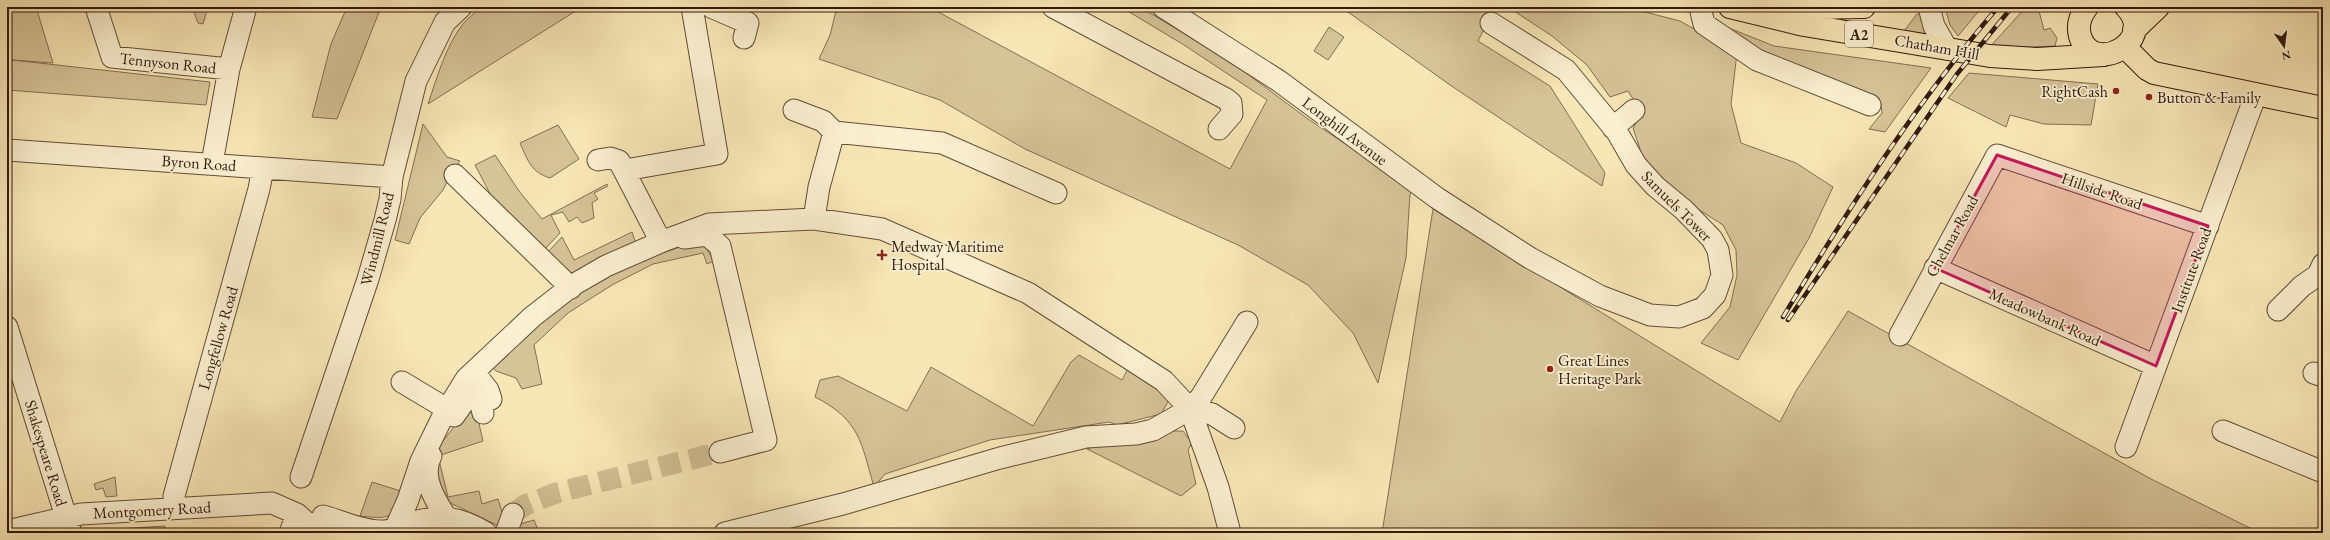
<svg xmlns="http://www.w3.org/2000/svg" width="2330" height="540" font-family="'EB Garamond',serif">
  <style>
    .green { fill: #d6c499; stroke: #846e52 }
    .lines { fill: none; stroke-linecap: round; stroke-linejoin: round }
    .minor-tunnel { stroke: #d0be94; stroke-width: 21; stroke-dasharray: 21 10; stroke-linecap: butt }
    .minor-casing { stroke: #644c36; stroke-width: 23 }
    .major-casing { stroke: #32190b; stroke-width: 24 }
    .minor { stroke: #faefd0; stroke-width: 21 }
    .major { stroke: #f8e7b6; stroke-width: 22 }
    .rail-casing { stroke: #32190b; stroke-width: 4.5 }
    .rail { stroke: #faefd0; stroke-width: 3; stroke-dasharray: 9; stroke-linecap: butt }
    .marked { fill: #c2185b; fill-opacity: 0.2; stroke: #c2185b; stroke-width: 3; stroke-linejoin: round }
    .poi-dot { fill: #8f2418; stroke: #faefd0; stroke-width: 1.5 }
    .labels { text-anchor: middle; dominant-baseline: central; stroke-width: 3.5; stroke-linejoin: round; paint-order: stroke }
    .shield { fill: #faefd0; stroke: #6e5946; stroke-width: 1 }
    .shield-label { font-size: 15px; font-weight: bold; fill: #32190b }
    .street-label { font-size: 16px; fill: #32190b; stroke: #faefd0 }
    .poi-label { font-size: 16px; fill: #32190b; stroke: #faefd0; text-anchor: start }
  </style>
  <rect width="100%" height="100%" fill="#f8e7b6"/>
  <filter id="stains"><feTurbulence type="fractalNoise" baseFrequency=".005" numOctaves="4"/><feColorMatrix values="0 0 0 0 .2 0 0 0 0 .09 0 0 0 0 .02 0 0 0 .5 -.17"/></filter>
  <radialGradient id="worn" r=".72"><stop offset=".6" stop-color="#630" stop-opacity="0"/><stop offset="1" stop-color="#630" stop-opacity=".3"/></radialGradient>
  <!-- green -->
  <path class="green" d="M7,7h29l17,56 -41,-3 198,22 -4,23 -199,-15z
    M192,7h16l-5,17 -5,-1z
    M347,7h34l-44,112 -25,-2 19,-73z
    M481,7h101l-154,97c9,-26 17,-57 35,-80 5,-6 12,-11 18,-17z
    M837,7h92l301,162 37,-69 -83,-55 -63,-38h19l90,54 78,58 106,71 -4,4 -4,64 -28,125 -25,-50 -45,-48 -70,-40 -213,-96 -85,-49 -121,-41 11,-24z
    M1332,7h163l-17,34 72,45 55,87 -3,13 -152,-101 -102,-73z
    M1508,7h118l54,14 57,32 -6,51 10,39 55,20 37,24 -24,51 -71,122 -37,-17 29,-36 7,-32 -1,-25 -13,-25 -47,-30 -34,-40 -9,-27 9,-15 -14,-22 -18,6 -23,-32 -35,-29z
    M1945,7h37l-24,29 -8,-11z
    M2026,7h12l6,23 6,-2 7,10 -2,8 -67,3z
    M1917,14h4l7,21 -24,-4z
    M1329,27l15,10 -16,23 -14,-9z
    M1729,28l45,18 157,22 -46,64 -16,-3 13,-16 -1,-10 -140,-59z
    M1969,73l129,11 -7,41 -47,-1 -34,-9 -4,12 -58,-29z
    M423,124l24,33 13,4 -10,14 -7,15 -23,28 -11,26 -14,-4z
    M558,125l21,34 -29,19c-19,-6 -22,-17 -30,-35z
    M495,155l24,36 23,28 65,-35 1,2 -14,7 4,6 -6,4 2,15 -12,5 -5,-6 -8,5 -6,-10 -12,3 9,18 -17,18 -45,-42 -23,-44z
    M1433,209l347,213 16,-31 52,-80 303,168 109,54h-878z
    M632,232l4,12 -65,34 -25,-24 16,-17 12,23z
    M695,242l11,6 8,13 -7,3 -4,-11 -50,11 -41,21 -44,28 -34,32 8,39 -20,5 -6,-11 -20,-7 -3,-3 41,-42 37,-29 47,-29z
    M1079,355l43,25 8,-15 34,16 4,21 -7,12 -44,11 -8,-3 -119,18 -105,34 -11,13c-13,-45 -14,-67 -59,-90l5,-17 18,-4 69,35 24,-44 102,59 38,-64z
    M474,410l3,5 6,26 -45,15 10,41 31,-6 3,13 16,-5 5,16 -2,12 -55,-26 -8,-18 -1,-34 29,-38z
    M1172,431h11l9,12 -4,7 8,34 -15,12 -94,-47 22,-7z
    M115,477l2,19 -11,1 -3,-9 -7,2 -2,-6z
    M372,482l32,10c-12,28 -14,27 -44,24z
    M534,520l5,13h-27l1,-7z
    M165,526v7h-39l-1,-3 -8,2 -1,-3z
    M436,527l39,6h-52z"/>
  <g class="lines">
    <!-- minor-tunnel -->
    <path class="minor-tunnel" d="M513,514l12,-9 31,-12 164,-41"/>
    <defs>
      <path id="minor" d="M96,7l16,50 117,12
        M711,7l37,16 -4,15
        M1053,7l173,92 5,4 1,11 -13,15
        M1163,7l116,74 158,117 93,60 70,38 50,19 29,2 24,-9 12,-13 7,-20 -4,-25 -6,-11 -28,-29 -29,-24 -19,-21 -19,-33 -51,-62 -75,-47
        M1700,7l4,17 53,36 113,45
        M1929,7l5,19 13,23
        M794,110l29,11 11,11
        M1613,128l21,-18
        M7,150l385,27
        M598,160l12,-2 9,3 42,81
        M212,163l17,-94 17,-62
        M625,170l92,-16 -25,-147
        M455,175l116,113
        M814,219l5,-32 15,-55 108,11 114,50
        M684,238l23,-3 13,11 46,194 -46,12
        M1935,268l221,98
        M2278,310l24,-24 16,-11 5,-11
        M7,327l64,206
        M1900,335l97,-180 211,71
        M2314,373l9,3
        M402,382l45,27
        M461,387l12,-7 8,1 7,9 3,9
        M1190,409l22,5 22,14
        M454,416l12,-17 8,-2 6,4 3,12
        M2223,431l100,41
        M2126,447l130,-353
        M431,456c-11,20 4,44 15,61
        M301,477l67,-198 17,-59 5,-21 2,-22 24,-96 29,-59 16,-15
        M174,508v-12l85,-307 4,-21
        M323,516c19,5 41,16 60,15 7,0 14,-4 21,-6 32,-11 53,-10 82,8
        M395,529l13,-29 13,-39 21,-43 24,-39 66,-62 41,-32 33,-19 57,-25 46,-17 105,-5 68,10 146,64 136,88 26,28 28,78 12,46
        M7,531l74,-17 191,-11 25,11 9,8 32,11
        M290,533l7,-19
        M506,533l7,-19
        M725,533l118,-29 157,-46 86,-21 50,-3 17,-4 37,-21 11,-12 46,-75"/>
      <path id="major" d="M1730,7l74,18 186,31 47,3 67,-4
        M2087,7c-7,9 -10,18 -7,29 12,41 79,5 46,-29
        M1775,15l32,-7 57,-1
        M2134,30l24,-23
        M2125,47l22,22 7,4 169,35"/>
    </defs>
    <!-- minor casing -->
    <use href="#minor" class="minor-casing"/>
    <!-- major casing -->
    <use href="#major" class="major-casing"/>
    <!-- minor -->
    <use href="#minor" class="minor"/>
    <!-- major -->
    <use href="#major" class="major"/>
    <defs>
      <path id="rail" d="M1783,317c65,-108 133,-214 215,-310
        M1788,320l169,-246 55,-67"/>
    </defs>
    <!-- rail casing -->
    <use href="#rail" class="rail-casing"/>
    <!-- rail -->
    <use href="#rail" class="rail"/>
  </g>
  <!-- marked area -->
  <path class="marked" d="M1997,155l211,71 -52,140 -221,-98z"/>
  <!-- markers -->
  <g class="poi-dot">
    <circle cx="2116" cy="91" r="4"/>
    <circle cx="2149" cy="97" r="4"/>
    <path d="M880 249h4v4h4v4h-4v4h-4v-4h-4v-4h4z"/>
    <circle cx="1550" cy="369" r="4"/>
  </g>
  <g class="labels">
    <!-- shield labels -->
    <rect class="shield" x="1845" y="21" width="28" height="26" rx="3"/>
    <g class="shield-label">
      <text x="1859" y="34">A2</text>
    </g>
    <!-- street labels -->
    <g class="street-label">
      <text transform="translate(1937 47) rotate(10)">Chatham Hill</text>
      <text transform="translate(168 63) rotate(6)">Tennyson Road</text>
      <text transform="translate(1345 131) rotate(37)">Longhill Avenue</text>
      <text transform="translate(199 163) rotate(4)">Byron Road</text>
      <text transform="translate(2102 191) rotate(19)">Hillside Road</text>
      <text transform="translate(1677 206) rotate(45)">Samuels Tower</text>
      <text transform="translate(1952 236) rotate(-61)">Chelmar Road</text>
      <text transform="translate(377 239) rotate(-76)">Windmill Road</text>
      <text transform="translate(2191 270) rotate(-70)">Institute Road</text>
      <text transform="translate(2045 317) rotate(24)">Meadowbank Road</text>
      <text transform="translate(218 338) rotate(-74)">Longfellow Road</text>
      <text transform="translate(46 453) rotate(73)">Shakespeare Road</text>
      <text transform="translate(152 510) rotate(-3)">Montgomery Road</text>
    </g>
    <!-- poi labels -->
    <g class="poi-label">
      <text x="2108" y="91" text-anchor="end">RightCash</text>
      <text x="2157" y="97">Button &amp; Family</text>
      <text x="891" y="246">Medway Maritime<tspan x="891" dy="18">Hospital</tspan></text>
      <text x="1558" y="360">Great Lines<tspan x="1558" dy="18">Heritage Park</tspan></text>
    </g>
  </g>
  <!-- margin -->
  <rect width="2330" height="540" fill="none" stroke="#f8e7b6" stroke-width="24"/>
  <rect x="8" y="8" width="2314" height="524" fill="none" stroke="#32190b" stroke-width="2"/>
  <rect x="12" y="12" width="2306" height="516" fill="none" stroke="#32190b"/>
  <!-- north arrow -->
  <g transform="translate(2284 46) rotate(166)" stroke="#faefd0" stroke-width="3" paint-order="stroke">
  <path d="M0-3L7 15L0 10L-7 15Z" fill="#32190b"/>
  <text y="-6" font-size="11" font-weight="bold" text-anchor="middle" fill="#32190b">N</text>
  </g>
  <rect width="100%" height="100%" filter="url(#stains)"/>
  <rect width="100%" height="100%" fill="url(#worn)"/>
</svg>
